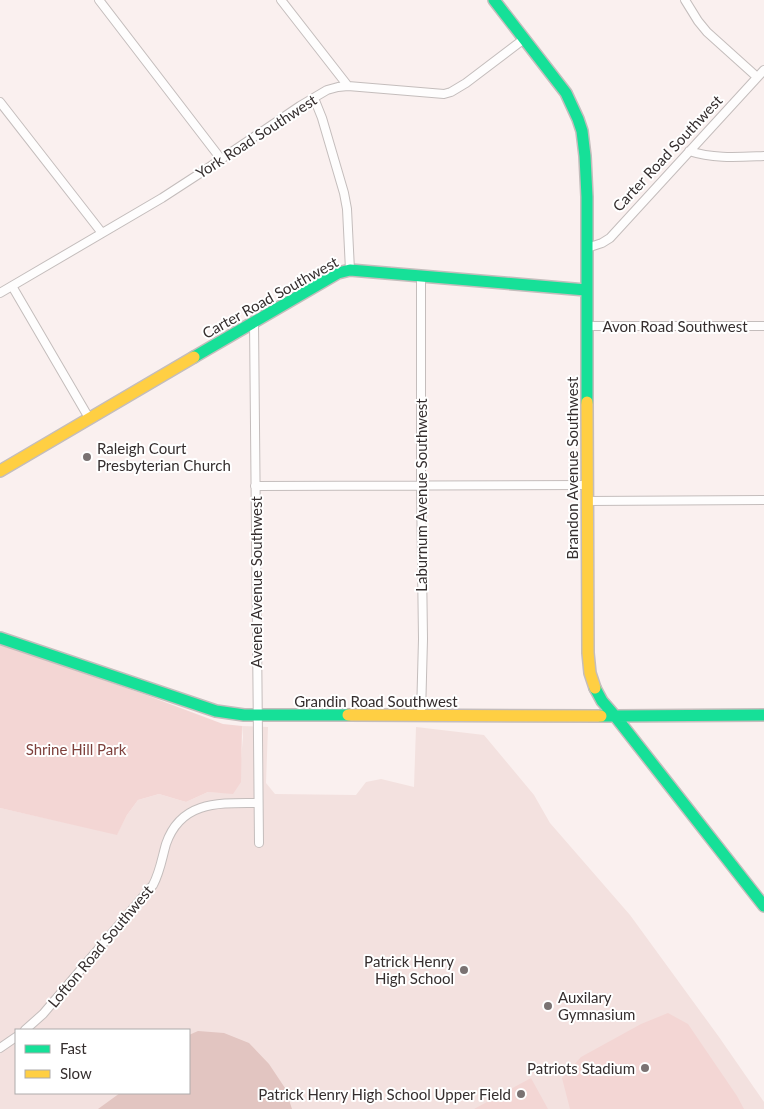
<svg xmlns="http://www.w3.org/2000/svg" width="764" height="1109" font-family="Lato,sans-serif">
  <style>
    .built { fill: #f3e1df; fill-rule: evenodd }
    .green { fill: #f3d6d4 }
    .forest { fill: #e2c5c1 }
    .lines { fill: none; stroke-linecap: round; stroke-linejoin: round }
    .street-casing { stroke: #c4bdbc; stroke-width: 10 }
    .fast-casing { stroke: #c4bdbc; stroke-width: 14 }
    .slow-casing { stroke: #c4bdbc; stroke-width: 14 }
    .street { stroke: #fefdfd; stroke-width: 8 }
    .fast { stroke: #16e098; stroke-width: 11 }
    .slow { stroke: #ffcf43; stroke-width: 11 }
    .poi-dot { fill: #7a7272; stroke: #fff; stroke-width: 2 }
    .labels { text-anchor: middle; dominant-baseline: central; stroke-width: 4; stroke-linejoin: round; paint-order: stroke }
    .street-label { font-size: 15px; fill: #352e2e; stroke: #fff }
    .poi-label { font-size: 15px; fill: #352e2e; stroke: #fff; text-anchor: end }
    .park-label { font-size: 15px; fill: #7e413c; stroke: #fff }
  </style>
  <rect width="100%" height="100%" fill="#faf0ef"/>
  <!-- built -->
  <path class="built" d="M242,726l26,1 -2,56 9,11 81,1 10,-13 15,-3 33,8 2,-60 68,8 50,60 16,28 80,92 89,122 45,65v7h-764v-301l117,26 10,-19 11,-15 21,-6 27,8 22,-10 25,1 8,-34 2,-22zM16,1030h173v63h-173z"/>
  <!-- green -->
  <path class="green" d="M0,644l146,51 77,29 19,2 -1,56 -8,12 -25,-2 -22,10 -27,-8 -21,6 -11,15 -10,20 -117,-27z
    M668,1013l20,11 49,72 7,13h-174l-8,-31 19,-21 60,-33z
    M531,1078l17,31h-74z"/>
  <!-- forest -->
  <path class="forest" d="M198,1031l26,2 25,10 20,21 16,24 7,21h-194l22,-16h69v-58z"/>
  <g class="lines">
    <defs>
      <path id="street" d="M99,0l122,159
        M281,0l67,86
        M685,0l13,21 9,11 50,45
        M314,98l8,20 22,75 3,16 3,61
        M0,102l102,131
        M689,151c25,8 49,6 75,5
        M587,248l15,-5 8,-5 154,-168
        M421,276v211l2,152 -2,76
        M12,286l77,132
        M0,293l162,-95 40,-26 98,-66 27,-16 11,-3 10,-1 96,8 7,-2 15,-9 58,-44
        M254,322l5,521
        M586,326h178
        M255,486l332,-1
        M587,501l177,-1
        M25,1030l18,-16 110,-129c7,-13 9,-27 13,-41 15,-44 54,-41 92,-41
        M0,1048l16,-11"/>
      <path id="fast" d="M494,0l72,93 12,26 4,12 3,25 2,41v205
        M194,357l144,-84 12,-3 236,20
        M0,638l216,73 28,4h104
        M595,688l7,13 13,15 149,-1
        M601,716h14l149,190"/>
      <path id="slow" d="M587,402l1,251 2,20 5,15
        M0,471l194,-114
        M348,715l253,1"/>
    </defs>
    <!-- street casing -->
    <use href="#street" class="street-casing"/>
    <!-- fast casing -->
    <use href="#fast" class="fast-casing"/>
    <!-- slow casing -->
    <use href="#slow" class="slow-casing"/>
    <!-- street -->
    <use href="#street" class="street"/>
    <!-- fast -->
    <use href="#fast" class="fast"/>
    <!-- slow -->
    <use href="#slow" class="slow"/>
  </g>
  <!-- markers -->
  <g class="poi-dot">
    <circle cx="87" cy="457" r="5"/>
    <circle cx="464" cy="970" r="5"/>
    <circle cx="548" cy="1006" r="5"/>
    <circle cx="645" cy="1068" r="5"/>
    <circle cx="521" cy="1094" r="5"/>
  </g>
  <g class="labels">
    <!-- street labels -->
    <g class="street-label">
      <text transform="translate(256 136) rotate(-33)">York Road Southwest</text>
      <text transform="translate(667 153) rotate(-47)">Carter Road Southwest</text>
      <text transform="translate(270 297) rotate(-29)">Carter Road Southwest</text>
      <text x="675" y="326">Avon Road Southwest</text>
      <text transform="translate(572 468) rotate(-90)">Brandon Avenue Southwest</text>
      <text transform="translate(421 495) rotate(-90)">Laburnum Avenue Southwest</text>
      <text transform="translate(256 582) rotate(-90)">Avenel Avenue Southwest</text>
      <text x="376" y="701">Grandin Road Southwest</text>
      <text transform="translate(100 946) rotate(-50)">Lofton Road Southwest</text>
    </g>
    <!-- poi labels -->
    <g class="poi-label">
      <text x="97" y="448" text-anchor="start">Raleigh Court<tspan x="97" dy="17">Presbyterian Church</tspan></text>
      <text x="454" y="961">Patrick Henry<tspan x="454" dy="17">High School</tspan></text>
      <text x="558" y="997" text-anchor="start">Auxilary<tspan x="558" dy="17">Gymnasium</tspan></text>
      <text x="635" y="1068">Patriots Stadium</text>
      <text x="511" y="1094">Patrick Henry High School Upper Field</text>
    </g>
    <!-- park labels -->
    <g class="park-label">
      <text x="76" y="749">Shrine Hill Park</text>
    </g>
  </g>
  <!-- legend -->
  <rect x="15" y="1029" width="175" height="65" fill="#ffffff" stroke="#aeabab"/>
  <rect x="25" y="1045" width="25" height="8" fill="#16e098" stroke="#aeabab"/>
  <text x="60" y="1054" font-size="15" fill="#352e2e">Fast</text>
  <rect x="25" y="1070" width="25" height="8" fill="#ffcf43" stroke="#aeabab"/>
  <text x="60" y="1079" font-size="15" fill="#352e2e">Slow</text>
</svg>
